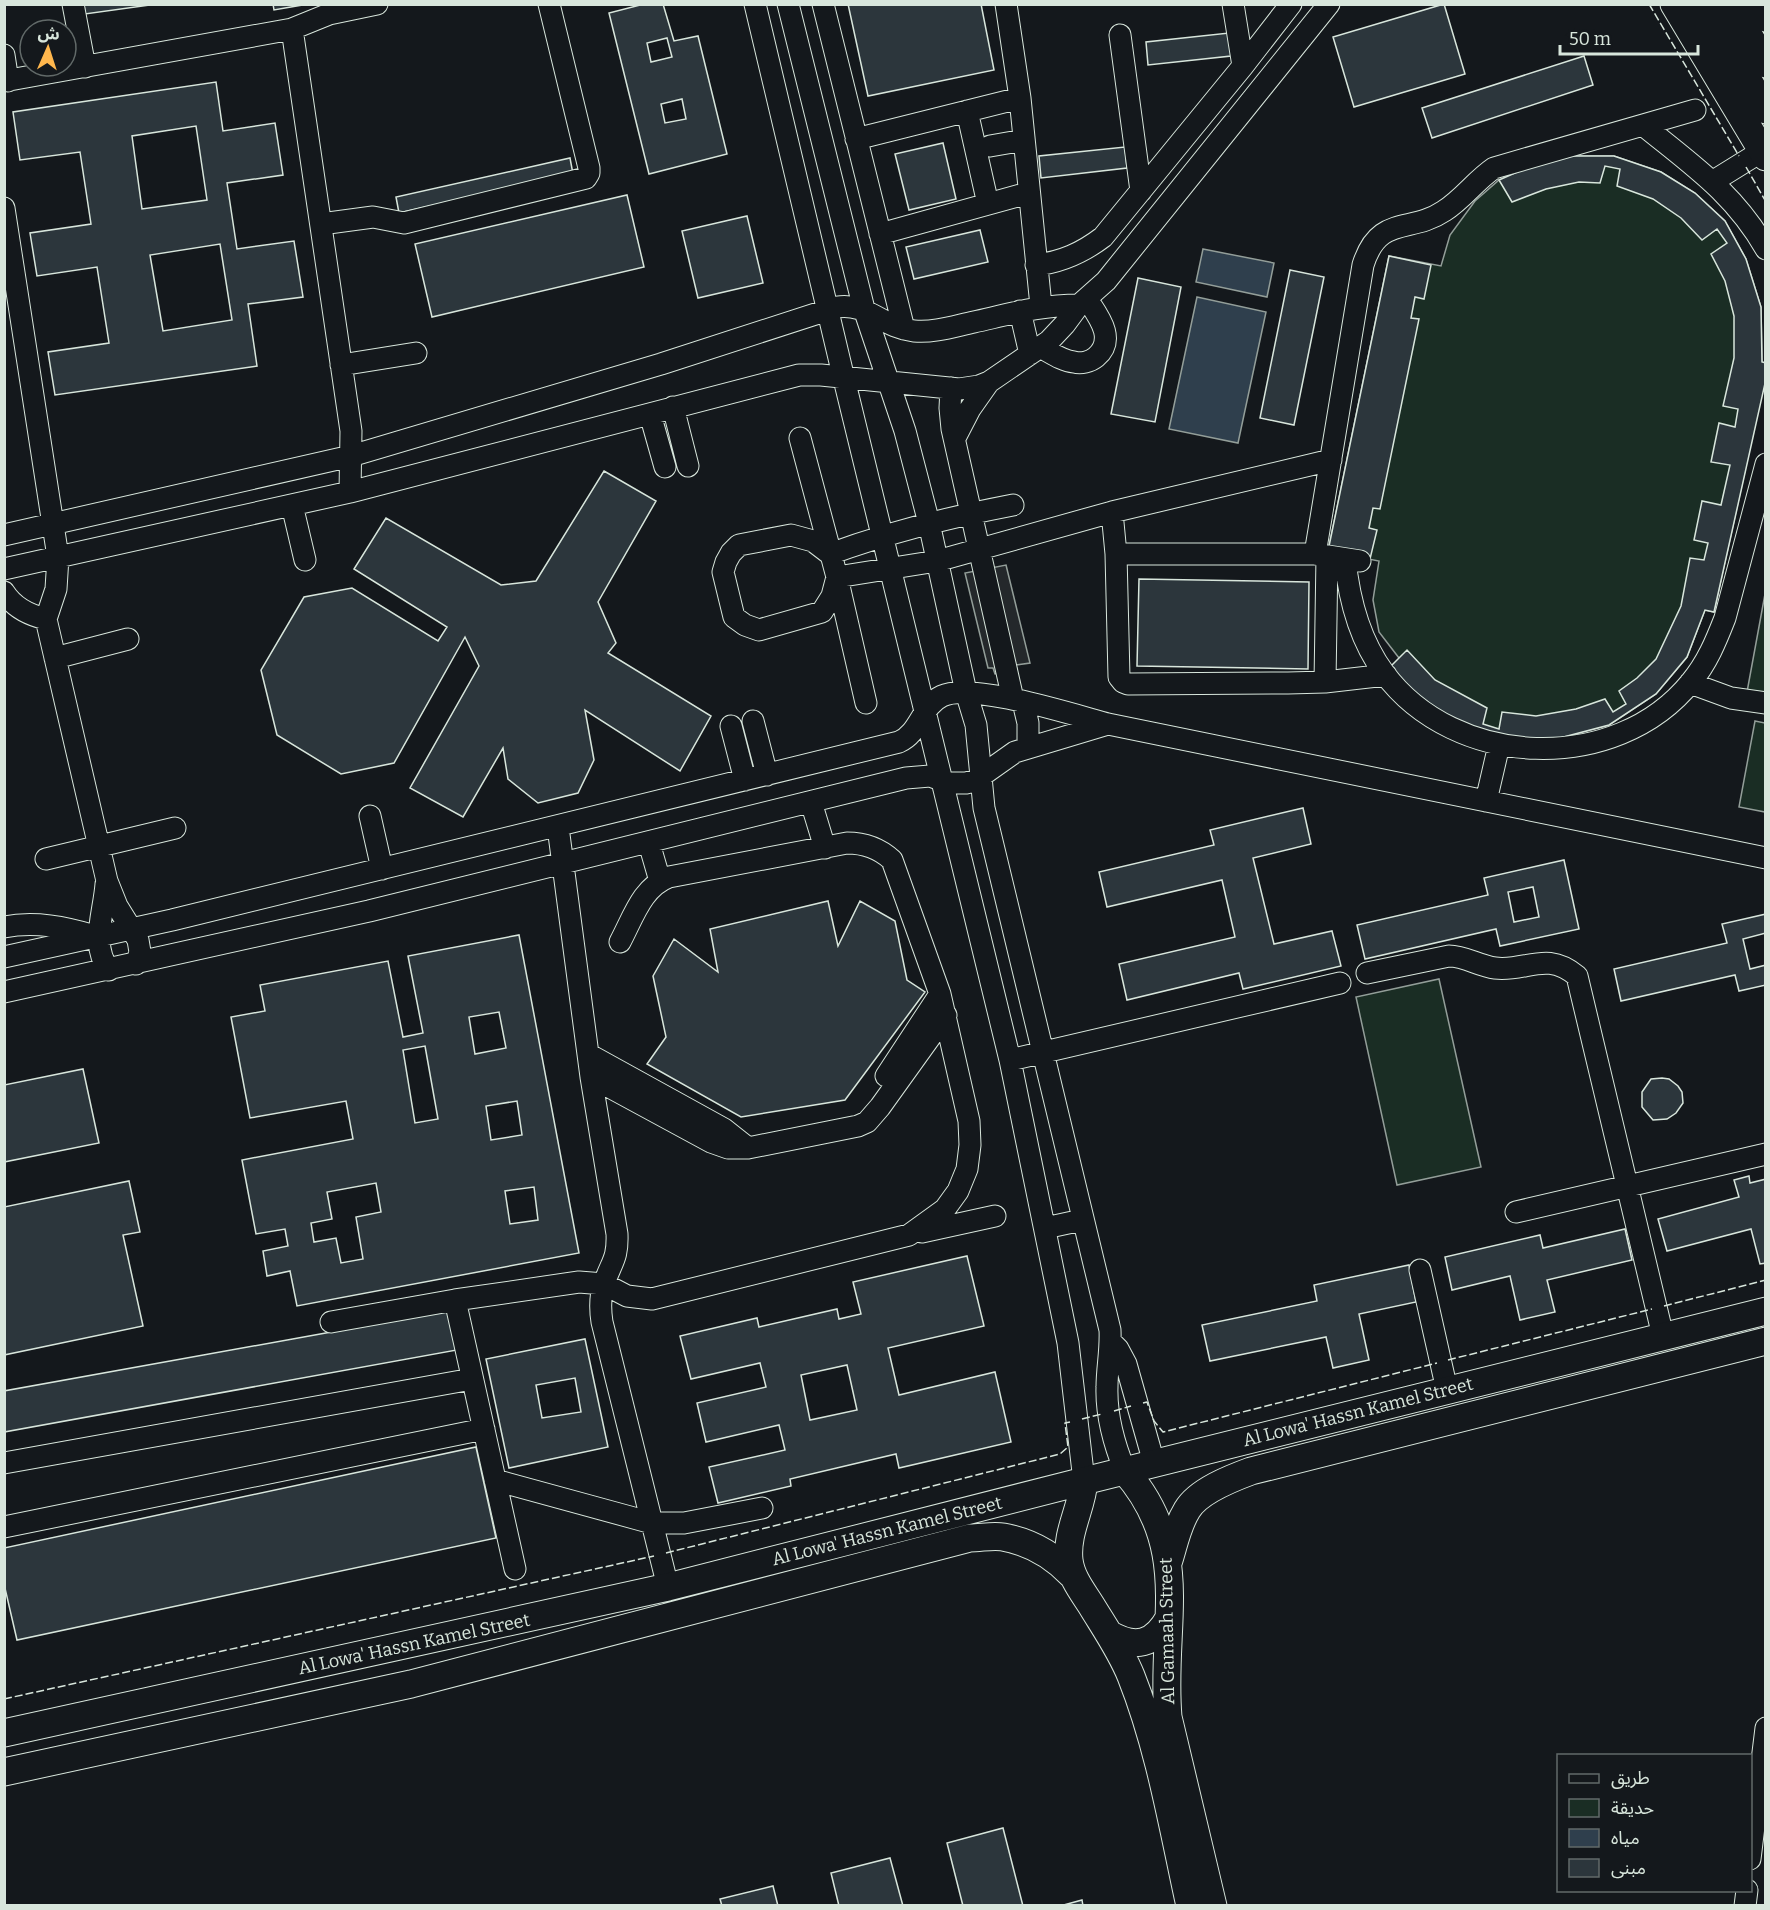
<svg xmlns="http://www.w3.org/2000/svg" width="1770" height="1910" font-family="Bitter,'Noto Sans Arabic',serif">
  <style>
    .green { fill: #1a2d24; stroke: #939e99; stroke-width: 1.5 }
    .parking { fill: #24282b; stroke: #939e99; stroke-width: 1.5 }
    .water { fill: #2f3f4d; stroke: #939e99; stroke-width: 1.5 }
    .building { fill: #2c363c; stroke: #d8e6dc; stroke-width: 1.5; fill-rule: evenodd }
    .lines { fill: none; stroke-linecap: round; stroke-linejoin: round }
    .minor-casing { stroke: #d8e6dc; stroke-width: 23 }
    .major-casing { stroke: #d8e6dc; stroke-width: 29 }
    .minor { stroke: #14181c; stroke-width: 21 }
    .major { stroke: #14181c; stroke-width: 27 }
    .fence { stroke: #d8e6dc; stroke-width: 1.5; stroke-dasharray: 8 3; stroke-linecap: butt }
    .labels { text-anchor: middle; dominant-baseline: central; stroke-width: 4.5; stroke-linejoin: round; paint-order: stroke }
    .street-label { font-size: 18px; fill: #d8e6dc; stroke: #14181c }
  </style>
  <rect width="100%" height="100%" fill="#14181c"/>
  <!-- green -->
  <path class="green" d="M1566,156h48l47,16 34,21 30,28 21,38 15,48 1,55 3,1v16l-51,233 -9,-2 -18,47 -31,37 -47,31 -53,14 -104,-17 -53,-64 -20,-26 -6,-32 6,-39 -51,-10 61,-295 52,10 9,-31 25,-34 24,-21 32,-14z
    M1765,594v101l-18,-3z
    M1755,721l10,2v89l-26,-5z
    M1439,979l42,188 -84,18 -41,-188z"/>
  <!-- parking -->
  <path class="parking" d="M1006,565l24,98 -14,2 1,5 -22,4 -2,-6h-5l-23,-95z"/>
  <!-- water -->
  <path class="water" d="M1203,249l71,14 -7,34 -71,-15z
    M1197,297l69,15 -28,131 -69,-14z"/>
  <!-- building -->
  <path class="building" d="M84,4h73l-72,10z
    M273,4h29v1l-28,5z
    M644,4h19l11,37 24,-5 29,118 -78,20 -40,-161zM667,38l5,19 -21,5 -4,-19zM682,99l4,20 -21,4 -4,-19z
    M848,4h133l13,66 -126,26z
    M1444,4l21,70 -111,33 -21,-70z
    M1229,33l2,23 -83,9 -2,-23z
    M1584,56l9,29 -161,53 -10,-30z
    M216,82l7,49 52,-8 8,52 -56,8 10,66 57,-8 9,56 -55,7 9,62 -202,29 -7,-43 61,-9 -12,-76 -60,9 -7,-43 61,-9 -11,-72 -60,8 -7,-48zM196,126l11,74 -65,9 -10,-73zM220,244l12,76 -69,11 -13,-76z
    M943,143l13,56 -47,11 -14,-56z
    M1125,147l2,21 -86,10 -2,-22z
    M1566,156h48l47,16 34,21 30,28 21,38 15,48 1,55 4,1v16l-52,233 -9,-2 -18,47 -31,37 -47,31 -53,14 -51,1 -53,-18 -34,-23 -29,-31 18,-18 28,30 52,28 -4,16 16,5 3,-17 34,4 40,-7 29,-10 8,13 13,-8 -7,-13 18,-13 19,-19 25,-53 9,-48 14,2 4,-17 -14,-3 8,-39 19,4 9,-40 -19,-3 8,-39 16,4 3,-18 -15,-3 11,-48v-42l-9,-35 -14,-27 16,-11 -10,-14 -15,11 -21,-22 -28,-19 -36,-13 3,-17 -15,-3 -5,17 -21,-1 -33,7 -34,13 -13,-22 32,-14z
    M570,158l3,16 -174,39 -3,-16z
    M627,195l17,72 -212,50 -17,-73z
    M747,216l16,67 -65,15 -16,-67z
    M980,230l8,32 -74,17 -8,-32z
    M1389,256l42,9 -7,34 -9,-2 -4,21 8,1 -39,190 -7,-1 -4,20 8,2 -7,29 -42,-8z
    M1290,270l34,7 -30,148 -34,-7z
    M1138,278l43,9 -26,135 -44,-8z
    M604,471l52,30 -58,101 18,41 -8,10 103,63 -31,55 -95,-61 9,50 -16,33 -40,10 -30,-24 -5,-31 -40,69 -53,-29 69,-122 -14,-29 -71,126 -53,11 -64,-39 -16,-65 43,-73 48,-9 86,53 9,-14 -93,-58 32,-51 115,67 35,-4z
    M1139,579l170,3 -1,87 -171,-3z
    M1303,808l8,36 -58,14 21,86 58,-13 9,35 -98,23 -4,-16 -112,27 -8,-36 116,-27 -13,-57 -115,27 -8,-35 115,-27 -4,-15z
    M1564,860l15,69 -79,17 -4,-17 -131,30 -8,-34 131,-30 -4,-17zM1533,887l6,30 -25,5 -6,-30z
    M828,901l10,45 22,-45 35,20 12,59 18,12 -80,108 -104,17 -94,-53 19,-27 -13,-61 21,-37 44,33 -8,-43z
    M1766,914v19l-23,6 7,30 16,-4v20l-27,6 -4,-16 -114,26 -7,-32 113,-26 -5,-19z
    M519,935l60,318 -282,53 -7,-35 -23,5 -4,-25 25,-5 -3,-17 -29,5 -14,-74 111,-21 -7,-38 -96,17 -19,-101 34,-6 -5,-26 128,-24 15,76 20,-4 -15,-77zM499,1012l7,36 -31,6 -6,-37zM425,1046l13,73 -23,4 -12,-73zM517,1101l5,34 -31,5 -5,-34zM376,1183l5,29 -25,5 7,42 -22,4 -5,-25 -22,4 -3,-19 21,-4 -5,-27zM534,1187l4,33 -28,4 -5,-33z
    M83,1069l16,74 -95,19v-77z
    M1662,1078l7,1 9,7 4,6 1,11 -7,10 -9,6 -14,1 -11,-13v-15l9,-13z
    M1749,1176l1,7 16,-4v84l-6,1 -9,-35 -84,22 -9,-32 81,-22 -5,-17z
    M129,1181l11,51 -17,3 20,91 -139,29v-148z
    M1625,1229l7,31 -85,20 8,32 -35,8 -10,-44 -58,14 -7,-33 95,-22 3,13z
    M967,1256l17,70 -96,22 11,47 96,-23 16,70 -112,26 -3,-14 -106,25 1,7 -73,17 -9,-36 76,-17 -6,-25 -73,17 -9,-39 69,-16 -6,-24 -69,16 -11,-43 77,-18 2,9 78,-18 2,10 22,-5 -8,-32zM847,1365l10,45 -47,10 -9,-45z
    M1409,1265l7,37 -57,12 10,46 -36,8 -7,-31 -116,24 -8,-36 115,-24 -3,-16z
    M453,1310l4,40 -453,82v-41z
    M585,1339l23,108 -99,21 -23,-109zM575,1378l6,34 -39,6 -6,-33z
    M476,1447l20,91 -479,102 -13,-56v-36z
    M1003,1828l20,78h-60l-16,-63z
    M890,1858l13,48h-64l-8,-33z
    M773,1886l5,20h-56l-2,-7z
    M1082,1900l1,6h-23z"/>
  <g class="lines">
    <defs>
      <path id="minor" d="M73,4l12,63
        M755,4l89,375 166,681 58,283 16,138
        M788,4l76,305 41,122 24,92 37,169 10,33 8,83 126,522c1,20 -3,38 -3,57 -1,30 7,57 18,84
        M823,4l81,325
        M1006,4l14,94 21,208
        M1233,4l10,62
        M292,29l59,402 -1,61
        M1120,35l21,156
        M4,55l4,26
        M4,81l288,-52 37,-15 48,-10
        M967,111l21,93
        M1643,125c49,40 91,68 123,124
        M856,139l164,-41
        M990,146l34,-6
        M1712,182l50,-31
        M4,208l54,349 -2,32 -10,30 61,262 10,25 21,34 2,12 -4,12
        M321,224l52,-7 31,6 182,-45 3,-5v-5l-40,-164
        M880,234l148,-41
        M1036,265c26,-3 46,-12 67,-28l140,-171 48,-62
        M1020,311l10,43
        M1040,347c10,5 22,14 34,15 7,2 16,0 22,-5 21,-18 2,-41 -9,-58
        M341,365l75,-12
        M951,388l-1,20 2,21 61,270
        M673,407l15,59
        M650,414l15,53
        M800,438l37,139 29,126
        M955,438l15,-29 19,-27
        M292,505l13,55
        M1013,505c-63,12 -123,27 -183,49l-17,-13 -22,-6 -52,10 -8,8 -5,9 -3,10 11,45 11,8 14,5 63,-18 10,-16 5,-19 100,-16 175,-49 219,-52
        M1112,512l4,42 3,123 4,5 5,2 160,-1 37,-1 61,-7
        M4,535l347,-79 310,-92 176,-57c30,-5 46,21 77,24 20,2 41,-5 60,-9 36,-8 67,-17 105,-17
        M1116,554h199l45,7
        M1315,554l48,-289c16,-51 47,-31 81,-54 19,-12 31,-30 50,-43l201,-58
        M1345,559c4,41 14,80 39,114 71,96 232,102 307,9 16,-19 25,-41 34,-64l41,-154
        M4,569l346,-77 449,-117h22l138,14 20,-3 10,-4 60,-41 16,-17 14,-19 27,-24 223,-277
        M4,592c10,16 25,23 42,27
        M55,658l73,-19
        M1325,682l2,-126
        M1690,683l41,15 35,5
        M1023,702l5,21v24
        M753,721l14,54
        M731,726l14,54
        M1486,801l13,-56
        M811,802l14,46
        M370,816l12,53
        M558,827l33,250 26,157c1,26 -6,28 -13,50 -4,12 -4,25 -2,38l66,265
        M649,843l11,38
        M46,859l129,-31
        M106,884c-2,29 -16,61 3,86
        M4,927c31,-6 61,0 91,9
        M4,957l168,-37 727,-178c21,-9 22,-36 43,-46 29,-14 132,19 166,28l658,134
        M1367,973l82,-17c16,0 30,10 46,12 32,4 51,-18 82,8l86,360
        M4,992l365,-81 537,-133 24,-2 19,7h17l8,-2 41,-29 93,-28
        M588,1054l136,75 24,19
        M1010,1060l330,-77
        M886,1076l54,-82
        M591,1077l120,65 17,6h20l110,-22 9,-4 13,-15 66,-92
        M1516,1212l250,-58
        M1045,1228l37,-8
        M922,1232l73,-16
        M1420,1270l27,120
        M455,1300l60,269
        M331,1322l124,-22 124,-18 25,2 23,12 25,3 257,-64 36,-26 13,-18 9,-22 3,-24 -1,-24 -29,-127 -48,-134c-13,-12 -27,-17 -45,-17l-178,34c-27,10 -36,41 -49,65
        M1111,1342l7,7 8,15 28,99
        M4,1463l468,-84
        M495,1480l157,43h32l78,-15
        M4,1527l480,-98
        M1750,1859l16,-131
        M1745,1906l2,-16"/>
      <path id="major" d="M1674,4l92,153
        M1702,4l64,106
        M1730,4l36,60
        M1757,4l9,14
        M1125,1471c69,79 35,153 43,246l45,189
        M1084,1481c-2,27 -18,51 -15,79 2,17 13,31 22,45 14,23 30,46 40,71 29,73 42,153 59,230
        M1168,1563c6,-18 9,-37 19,-53 11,-19 45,-32 64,-39l515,-130
        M1109,1634c26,15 45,11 60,-16
        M4,1733l664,-146 416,-106 682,-170
        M4,1772l407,-88 559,-146c11,0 23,-3 33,-1 28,5 50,18 69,38"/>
    </defs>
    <!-- minor casing -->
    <use href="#minor" class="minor-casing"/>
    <!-- major casing -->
    <use href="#major" class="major-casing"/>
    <!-- minor -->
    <use href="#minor" class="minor"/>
    <!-- major -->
    <use href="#major" class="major"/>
    <!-- fence -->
    <path class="fence" d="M1649,4l90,152
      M1746,167l20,35
      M1664,1306l102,-26
      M1448,1360l204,-51
      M1143,1403l4,-1 7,19 9,11 274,-69
      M1114,1411l17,-5
      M1082,1419l20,-5
      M666,1553l394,-99 8,-7 -3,-24 5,-1
      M4,1699l650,-143"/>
  </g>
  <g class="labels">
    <!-- street labels -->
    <g class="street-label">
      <text transform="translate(1358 1412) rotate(-14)">Al Lowa' Hassn Kamel Street</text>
      <text transform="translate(887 1531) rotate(-14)">Al Lowa' Hassn Kamel Street</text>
      <text transform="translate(1167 1631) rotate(-91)">Al Gamaah Street</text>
      <text transform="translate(414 1644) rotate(-12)">Al Lowa' Hassn Kamel Street</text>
    </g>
  </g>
  <!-- border -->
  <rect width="1770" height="1910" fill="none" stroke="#d8e6dc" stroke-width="12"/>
  <!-- legend -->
  <rect x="1557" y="1754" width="195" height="138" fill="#14181c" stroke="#626a69" stroke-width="1.5"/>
  <rect x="1569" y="1774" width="30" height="9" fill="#14181c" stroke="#626a69" stroke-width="1.5"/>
  <text x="1611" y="1784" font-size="18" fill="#d8e6dc">طريق</text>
  <rect x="1569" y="1799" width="30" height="18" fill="#1a2d24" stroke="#626a69" stroke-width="1.5"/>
  <text x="1611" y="1814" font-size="18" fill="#d8e6dc">حديقة</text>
  <rect x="1569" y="1829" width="30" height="18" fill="#2f3f4d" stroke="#626a69" stroke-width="1.5"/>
  <text x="1611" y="1844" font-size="18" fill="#d8e6dc">مياه</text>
  <rect x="1569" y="1859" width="30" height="18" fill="#2c363c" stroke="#626a69" stroke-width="1.5"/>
  <text x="1611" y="1874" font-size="18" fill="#d8e6dc">مبنى</text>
  <!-- north arrow -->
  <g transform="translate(48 48) rotate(3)"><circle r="28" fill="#14181c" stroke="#626a69" stroke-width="1.5"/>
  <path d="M0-4.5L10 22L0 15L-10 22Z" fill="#ffb74d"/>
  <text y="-9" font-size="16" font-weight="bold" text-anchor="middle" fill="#d8e6dc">ش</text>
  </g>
  <!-- scale -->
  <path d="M1560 45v9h138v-9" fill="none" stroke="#d8e6dc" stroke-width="3"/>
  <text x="1569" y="45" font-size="18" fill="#d8e6dc" stroke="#14181c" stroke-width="4.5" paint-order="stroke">50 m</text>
</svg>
